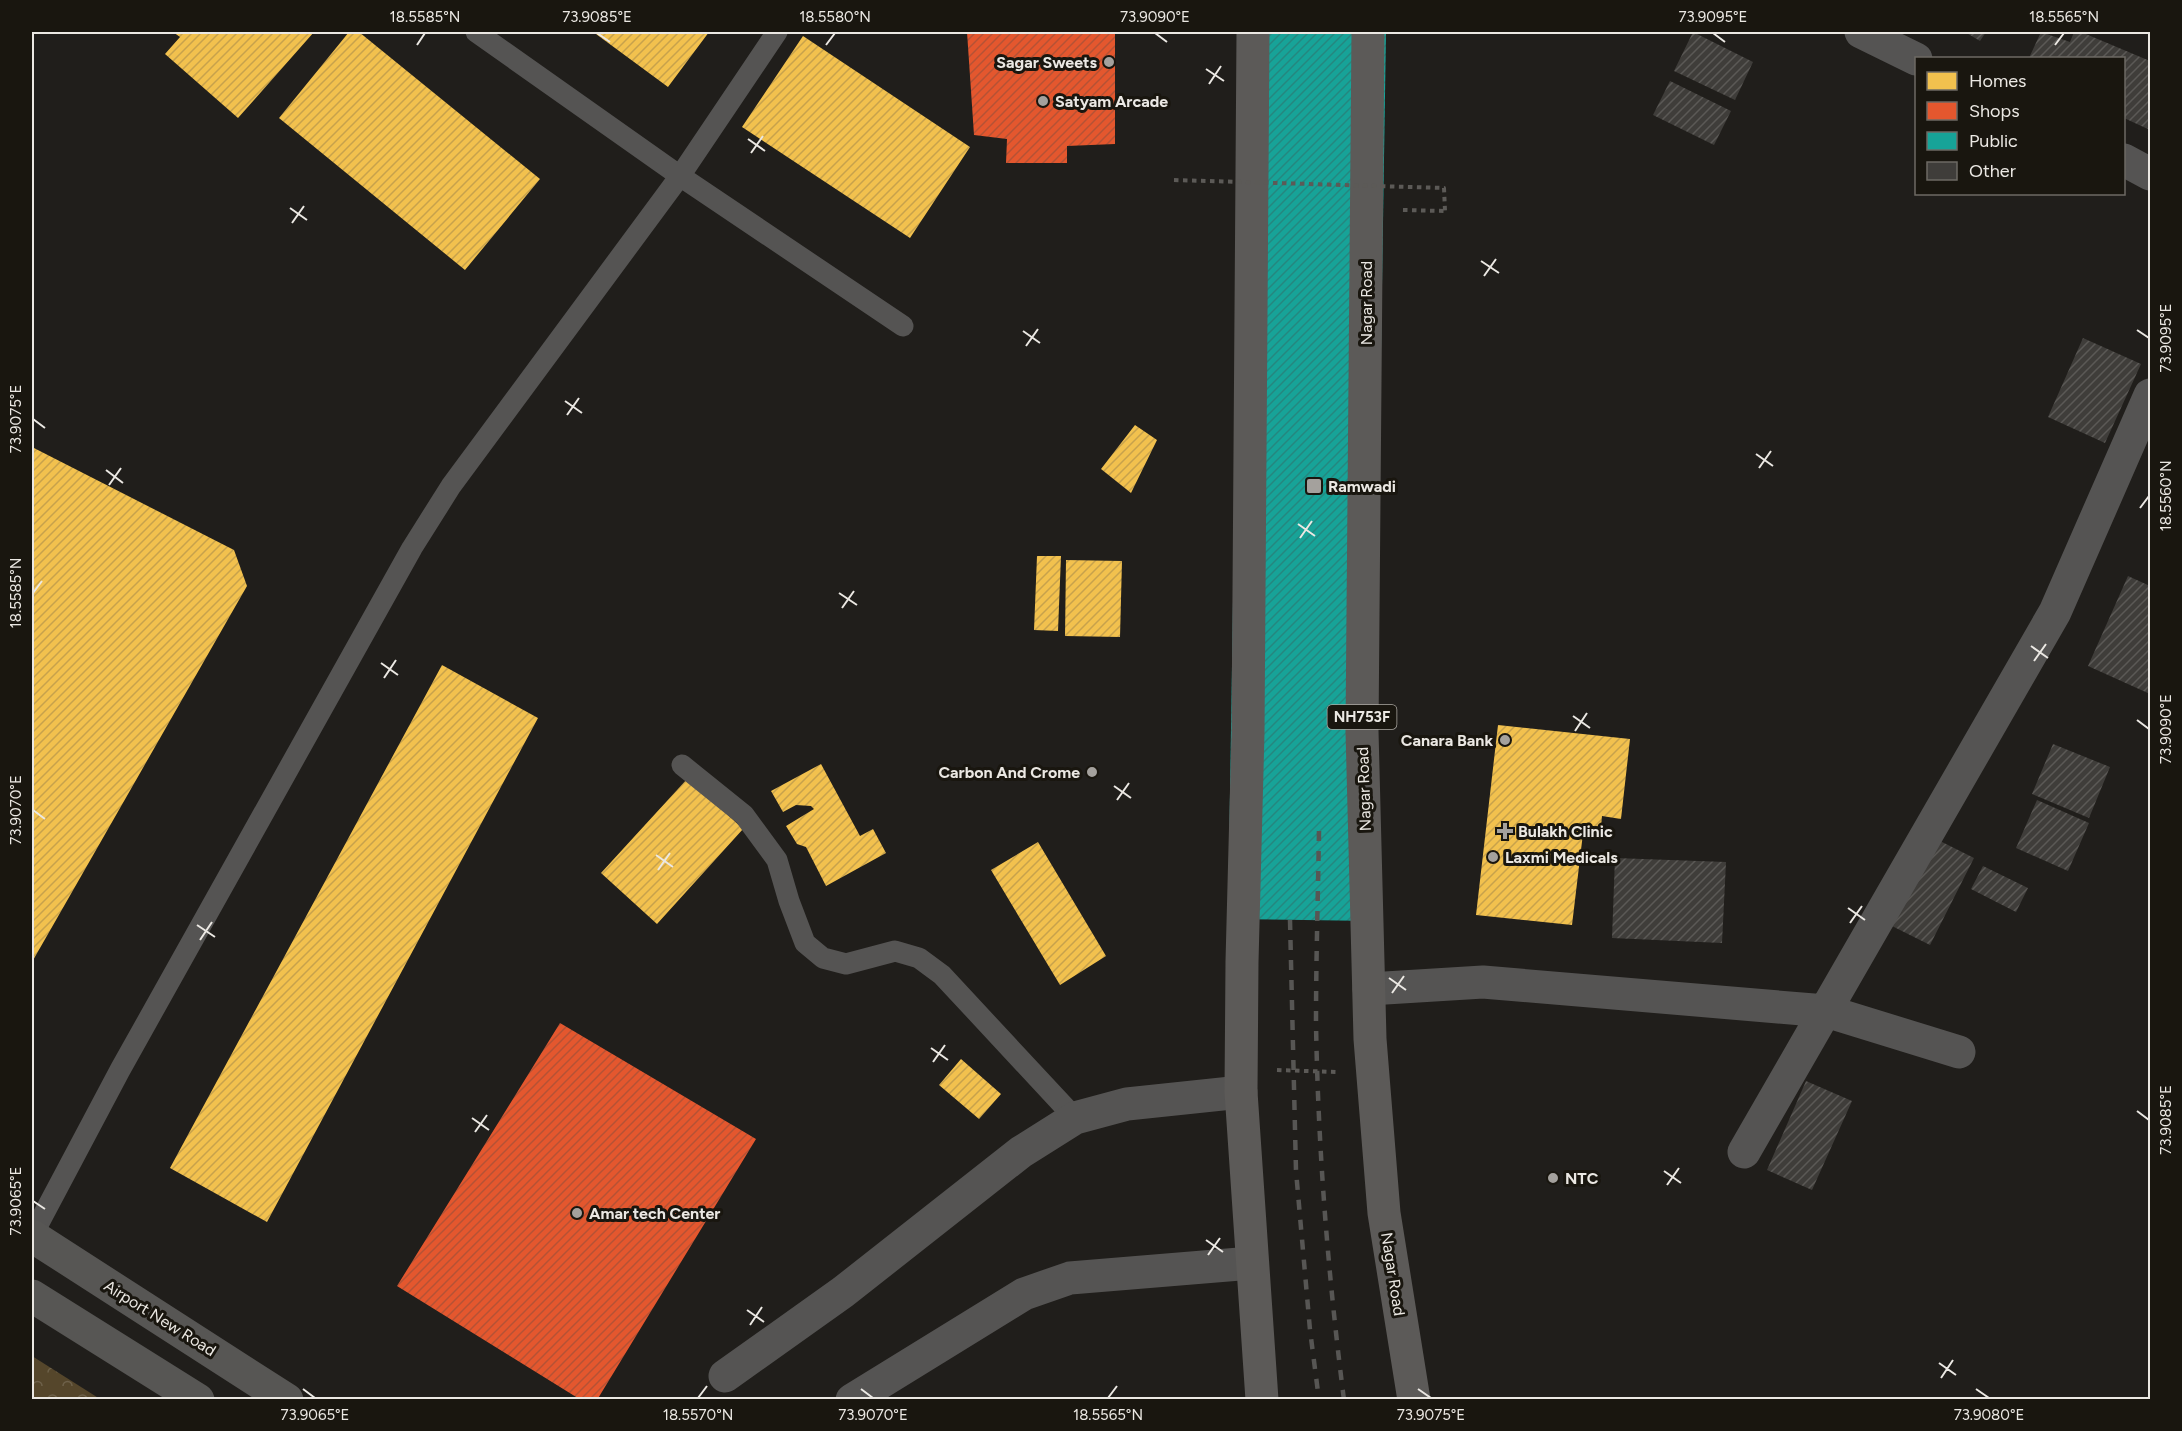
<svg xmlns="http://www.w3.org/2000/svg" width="2182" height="1431" font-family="Figtree,sans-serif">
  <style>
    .forest { fill: url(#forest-crowns) }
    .homes { fill: url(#homes-hatch) }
    .shops { fill: url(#shops-hatch) }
    .public { fill: url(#public-hatch) }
    .building { fill: url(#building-hatch) }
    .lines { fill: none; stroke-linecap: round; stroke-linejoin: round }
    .path { stroke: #5c5a57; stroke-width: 4; stroke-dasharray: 4.5 4.5; stroke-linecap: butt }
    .lane { stroke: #555453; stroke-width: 21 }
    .street { stroke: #555453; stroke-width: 33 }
    .secondary { stroke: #575654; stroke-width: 33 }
    .highway { stroke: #5c5a58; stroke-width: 33 }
    .rail { stroke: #575654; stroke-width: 4.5; stroke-dasharray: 10 10; stroke-linecap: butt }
    .path-bridge { stroke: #5c5a57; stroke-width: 4; stroke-dasharray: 4.5 4.5; stroke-linecap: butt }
    .ticks { fill: none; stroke: #ebe8e3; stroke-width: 2 }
    .poi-dot { fill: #a4a19d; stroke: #19160f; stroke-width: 2 }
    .labels { text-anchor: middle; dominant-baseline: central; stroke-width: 6; stroke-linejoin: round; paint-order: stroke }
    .shield { fill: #19160f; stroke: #aca9a3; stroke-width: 1.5 }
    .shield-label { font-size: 15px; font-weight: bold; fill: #ebe8e3 }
    .poi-label { font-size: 16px; font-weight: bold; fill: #ebe8e3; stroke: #19160f; text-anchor: start }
    .street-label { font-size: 16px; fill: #ebe8e3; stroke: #19160f }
    .neatline { fill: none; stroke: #ebe8e3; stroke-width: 2 }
    .ticks-label { font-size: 15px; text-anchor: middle; fill: #ebe8e3 }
  </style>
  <defs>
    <pattern id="forest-crowns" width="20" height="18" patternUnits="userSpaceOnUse" patternTransform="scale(1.5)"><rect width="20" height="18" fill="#55462b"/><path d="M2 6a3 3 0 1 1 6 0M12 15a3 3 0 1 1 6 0" fill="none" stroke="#6e614a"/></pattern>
    <pattern id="homes-hatch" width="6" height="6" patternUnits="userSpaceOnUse" patternTransform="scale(1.5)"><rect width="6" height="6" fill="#f2c14e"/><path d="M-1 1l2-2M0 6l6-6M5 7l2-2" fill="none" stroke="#c7a24c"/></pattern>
    <pattern id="shops-hatch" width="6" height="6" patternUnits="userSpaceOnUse" patternTransform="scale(1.5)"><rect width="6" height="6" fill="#e4572e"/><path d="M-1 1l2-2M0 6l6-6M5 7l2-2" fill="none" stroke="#b55235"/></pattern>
    <pattern id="public-hatch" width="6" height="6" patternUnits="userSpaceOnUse" patternTransform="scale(1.5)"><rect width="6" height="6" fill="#17a398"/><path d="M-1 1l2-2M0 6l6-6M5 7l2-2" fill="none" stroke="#25877f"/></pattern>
    <pattern id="building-hatch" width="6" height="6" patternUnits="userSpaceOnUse" patternTransform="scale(1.5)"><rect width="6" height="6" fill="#3f3d3a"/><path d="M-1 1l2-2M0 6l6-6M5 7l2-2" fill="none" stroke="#5b5956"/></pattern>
  </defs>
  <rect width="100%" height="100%" fill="#201e1b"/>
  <!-- forest -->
  <path class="forest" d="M32,1356l68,43h-68z"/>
  <!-- homes -->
  <path class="homes" d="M173,32h141l-76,86 -73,-64 15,-17z
    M349,32h10l181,147 -75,91 -186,-152z
    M598,32h111l-41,55 -72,-53z
    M803,36l167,111 -60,91 -168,-111z
    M1135,425l22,15 -26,53 -30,-24z
    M32,447l202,103 13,36 -215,376z
    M1037,556h24l-3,75 -24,-1z
    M1066,560l56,1 -2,76 -55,-1z
    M442,665l96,53 -271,504 -97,-54z
    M1498,725l132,14 -9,80 -19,-3 -1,11 -17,-2 -12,100 -96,-10z
    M821,764l39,72 13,-7 13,24 -60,33 -20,-39 -9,-3 -11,-18 28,-17 -3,-3 -15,-1 -13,7 -12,-21z
    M688,778l55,51 -86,95 -56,-51z
    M1038,842l68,114 -46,29 -69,-115z
    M961,1059l40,35 -22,25 -40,-34z"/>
  <!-- shops -->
  <path class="shops" d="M967,32h148v112l-48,2v17h-61l1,-24 -33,-4z
    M560,1023l196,116 -159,261h-16l-184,-114z"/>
  <!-- public -->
  <path class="public" d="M1242,32h144l-14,889 -144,-2z"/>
  <!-- building -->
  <path class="building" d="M1693,32l60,30 -18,38 -61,-29z
    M1965,32h21l-6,9z
    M2041,32l29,10 4,-10h7l69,29v69l-26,-12v-60h-95z
    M1670,81l61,30 -17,34 -61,-30z
    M2083,338l58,26 -36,79 -57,-26z
    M2128,576l22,10v108l-62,-28z
    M2053,744l57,23 -21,51 -57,-24z
    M2037,800l52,23 -21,48 -52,-23z
    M1934,838l40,20 -44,87 -40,-20z
    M1615,858l111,4 -4,81 -110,-5z
    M1983,866l45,22 -12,24 -45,-23z
    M1806,1081l46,20 -40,89 -45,-20z"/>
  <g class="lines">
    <!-- path -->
    <path class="path" d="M1403,210l42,1
      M1277,1070l59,2"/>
    <!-- lane -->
    <path class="lane" d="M476,32l204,144 223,150
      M682,765l62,50 33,45 12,41 16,42 18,15 23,6 49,-13 24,7 23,17 133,143
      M32,1236l88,-166 292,-522 39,-62 229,-310 97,-144"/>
    <!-- street -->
    <path class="street" d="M1861,32l55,27
      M2124,160l26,14
      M1369,989l114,-7 343,29 133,41
      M1744,1152l311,-540 95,-217
      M725,1376l118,-84 178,-140 54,-34 52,-14 114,-12
      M852,1400l172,-106 46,-16 182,-15"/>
    <!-- secondary -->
    <path class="secondary" d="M32,1236l255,164
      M32,1296l166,104"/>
    <!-- highway -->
    <path class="highway" d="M1253,32l-5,700 -6,230 -1,130 21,308
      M1368,32l-6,699 8,308 14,174 30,187"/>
    <!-- rail -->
    <path class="rail" d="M1319,831c-1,64 -3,128 -3,192 2,125 12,252 28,377
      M1290,920l6,251 14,159 9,70"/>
    <!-- path-bridge -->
    <path class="path-bridge" d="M1174,180l270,8 1,23"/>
  </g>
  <!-- ticks -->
  <path class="ticks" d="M597,33l13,9M1155,33l12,9M1713,33l12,9M417,45l8,-12M826,45l9,-12M2055,45l9,-12M1206,69l18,12M1209,84l12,-18M748,139l17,12M751,153l12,-17M290,208l17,12M292,223l12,-17M1481,261l18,12M1484,276l12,-17M2137,330l12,8M1023,331l17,12M1026,346l12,-17M565,401l17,12M567,415l12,-17M33,419l12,9M1756,454l17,12M1759,468l12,-17M106,470l17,13M109,485l12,-17M2140,508l9,-12M1298,524l17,12M1300,538l12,-17M33,593l9,-12M839,593l18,12M842,608l12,-17M2031,646l17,12M2034,661l12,-17M381,663l17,12M384,678l12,-18M1573,716l17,12M2137,720l12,9M1575,731l12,-18M1114,786l17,12M1117,800l12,-17M33,810l12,9M656,855l17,12M658,870l12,-17M1848,908l17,12M1850,923l12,-17M197,925l18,12M200,940l12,-18M1389,978l17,12M1392,993l12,-17M931,1048l17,12M933,1062l12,-17M2137,1111l12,9M472,1118l17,12M475,1132l12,-17M1664,1171l17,12M1667,1185l12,-17M33,1201l12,8M1206,1240l17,12M1208,1255l12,-17M747,1310l17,12M750,1325l12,-18M1939,1363l17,12M1941,1378l12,-18M303,1389l12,9M861,1389l12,9M1418,1389l13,9M1976,1389l13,9M698,1398l9,-12M1108,1398l9,-12"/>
  <!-- markers -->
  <g class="poi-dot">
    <circle cx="1109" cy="62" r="6"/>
    <circle cx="1043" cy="101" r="6"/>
    <rect x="1306" y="478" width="16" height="16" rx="3"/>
    <circle cx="1505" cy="740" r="6"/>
    <circle cx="1092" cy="772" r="6"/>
    <path d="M1502 822h6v6h6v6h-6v6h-6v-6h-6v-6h6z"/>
    <circle cx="1493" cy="857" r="6"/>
    <circle cx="1553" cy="1178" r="6"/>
    <circle cx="577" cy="1213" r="6"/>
  </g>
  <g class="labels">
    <!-- shield labels -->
    <rect class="shield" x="1327.5" y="705" width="69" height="24" rx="4.5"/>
    <g class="shield-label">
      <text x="1362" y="717">NH753F</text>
    </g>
    <!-- poi labels -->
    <g class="poi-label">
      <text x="1097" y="62" text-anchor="end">Sagar Sweets</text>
      <text x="1055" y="101">Satyam Arcade</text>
      <text x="1328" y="486">Ramwadi</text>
      <text x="1493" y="740" text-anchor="end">Canara Bank</text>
      <text x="1080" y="772" text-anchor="end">Carbon And Crome</text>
      <text x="1518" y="831">Bulakh Clinic</text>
      <text x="1505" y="857">Laxmi Medicals</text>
      <text x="1565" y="1178">NTC</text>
      <text x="589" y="1213">Amar tech Center</text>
    </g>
    <!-- street labels -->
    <g class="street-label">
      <text transform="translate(1366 303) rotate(-90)">Nagar Road</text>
      <text transform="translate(1364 789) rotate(-92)">Nagar Road</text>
      <text transform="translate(1393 1274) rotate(81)">Nagar Road</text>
      <text transform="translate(160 1318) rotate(32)">Airport New Road</text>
    </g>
  </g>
  <!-- border -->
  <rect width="2182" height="1431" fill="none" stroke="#19160f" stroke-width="66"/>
  <!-- legend -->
  <rect x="1915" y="57" width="210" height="138" fill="#19160f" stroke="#6d6a64" stroke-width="1.5"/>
  <rect x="1927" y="72" width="30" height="18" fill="#f2c14e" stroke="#6d6a64" stroke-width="1.5"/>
  <text x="1969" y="87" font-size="18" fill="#ebe8e3">Homes</text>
  <rect x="1927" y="102" width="30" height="18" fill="#e4572e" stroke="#6d6a64" stroke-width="1.5"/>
  <text x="1969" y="117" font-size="18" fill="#ebe8e3">Shops</text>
  <rect x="1927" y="132" width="30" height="18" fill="#17a398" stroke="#6d6a64" stroke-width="1.5"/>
  <text x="1969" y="147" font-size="18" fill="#ebe8e3">Public</text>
  <rect x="1927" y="162" width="30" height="18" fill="#3f3d3a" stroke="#6d6a64" stroke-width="1.5"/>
  <text x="1969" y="177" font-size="18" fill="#ebe8e3">Other</text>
  <rect x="33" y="33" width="2116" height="1365" class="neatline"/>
  <g class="ticks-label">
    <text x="425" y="22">18.5585°N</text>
    <text x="597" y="22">73.9085°E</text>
    <text x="835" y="22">18.5580°N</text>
    <text x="1155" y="22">73.9090°E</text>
    <text x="1713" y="22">73.9095°E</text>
    <text x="2064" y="22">18.5565°N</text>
    <text transform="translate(2166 338) rotate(-90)" y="5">73.9095°E</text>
    <text transform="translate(16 419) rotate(-90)" y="5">73.9075°E</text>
    <text transform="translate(2166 496) rotate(-90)" y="5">18.5560°N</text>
    <text transform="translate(16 593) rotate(-90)" y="5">18.5585°N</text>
    <text transform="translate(2166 729) rotate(-90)" y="5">73.9090°E</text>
    <text transform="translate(16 810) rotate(-90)" y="5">73.9070°E</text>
    <text transform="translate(2166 1120) rotate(-90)" y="5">73.9085°E</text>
    <text transform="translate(16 1201) rotate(-90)" y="5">73.9065°E</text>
    <text x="315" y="1420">73.9065°E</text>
    <text x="698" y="1420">18.5570°N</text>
    <text x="873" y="1420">73.9070°E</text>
    <text x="1108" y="1420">18.5565°N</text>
    <text x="1431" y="1420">73.9075°E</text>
    <text x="1989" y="1420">73.9080°E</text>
  </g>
</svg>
